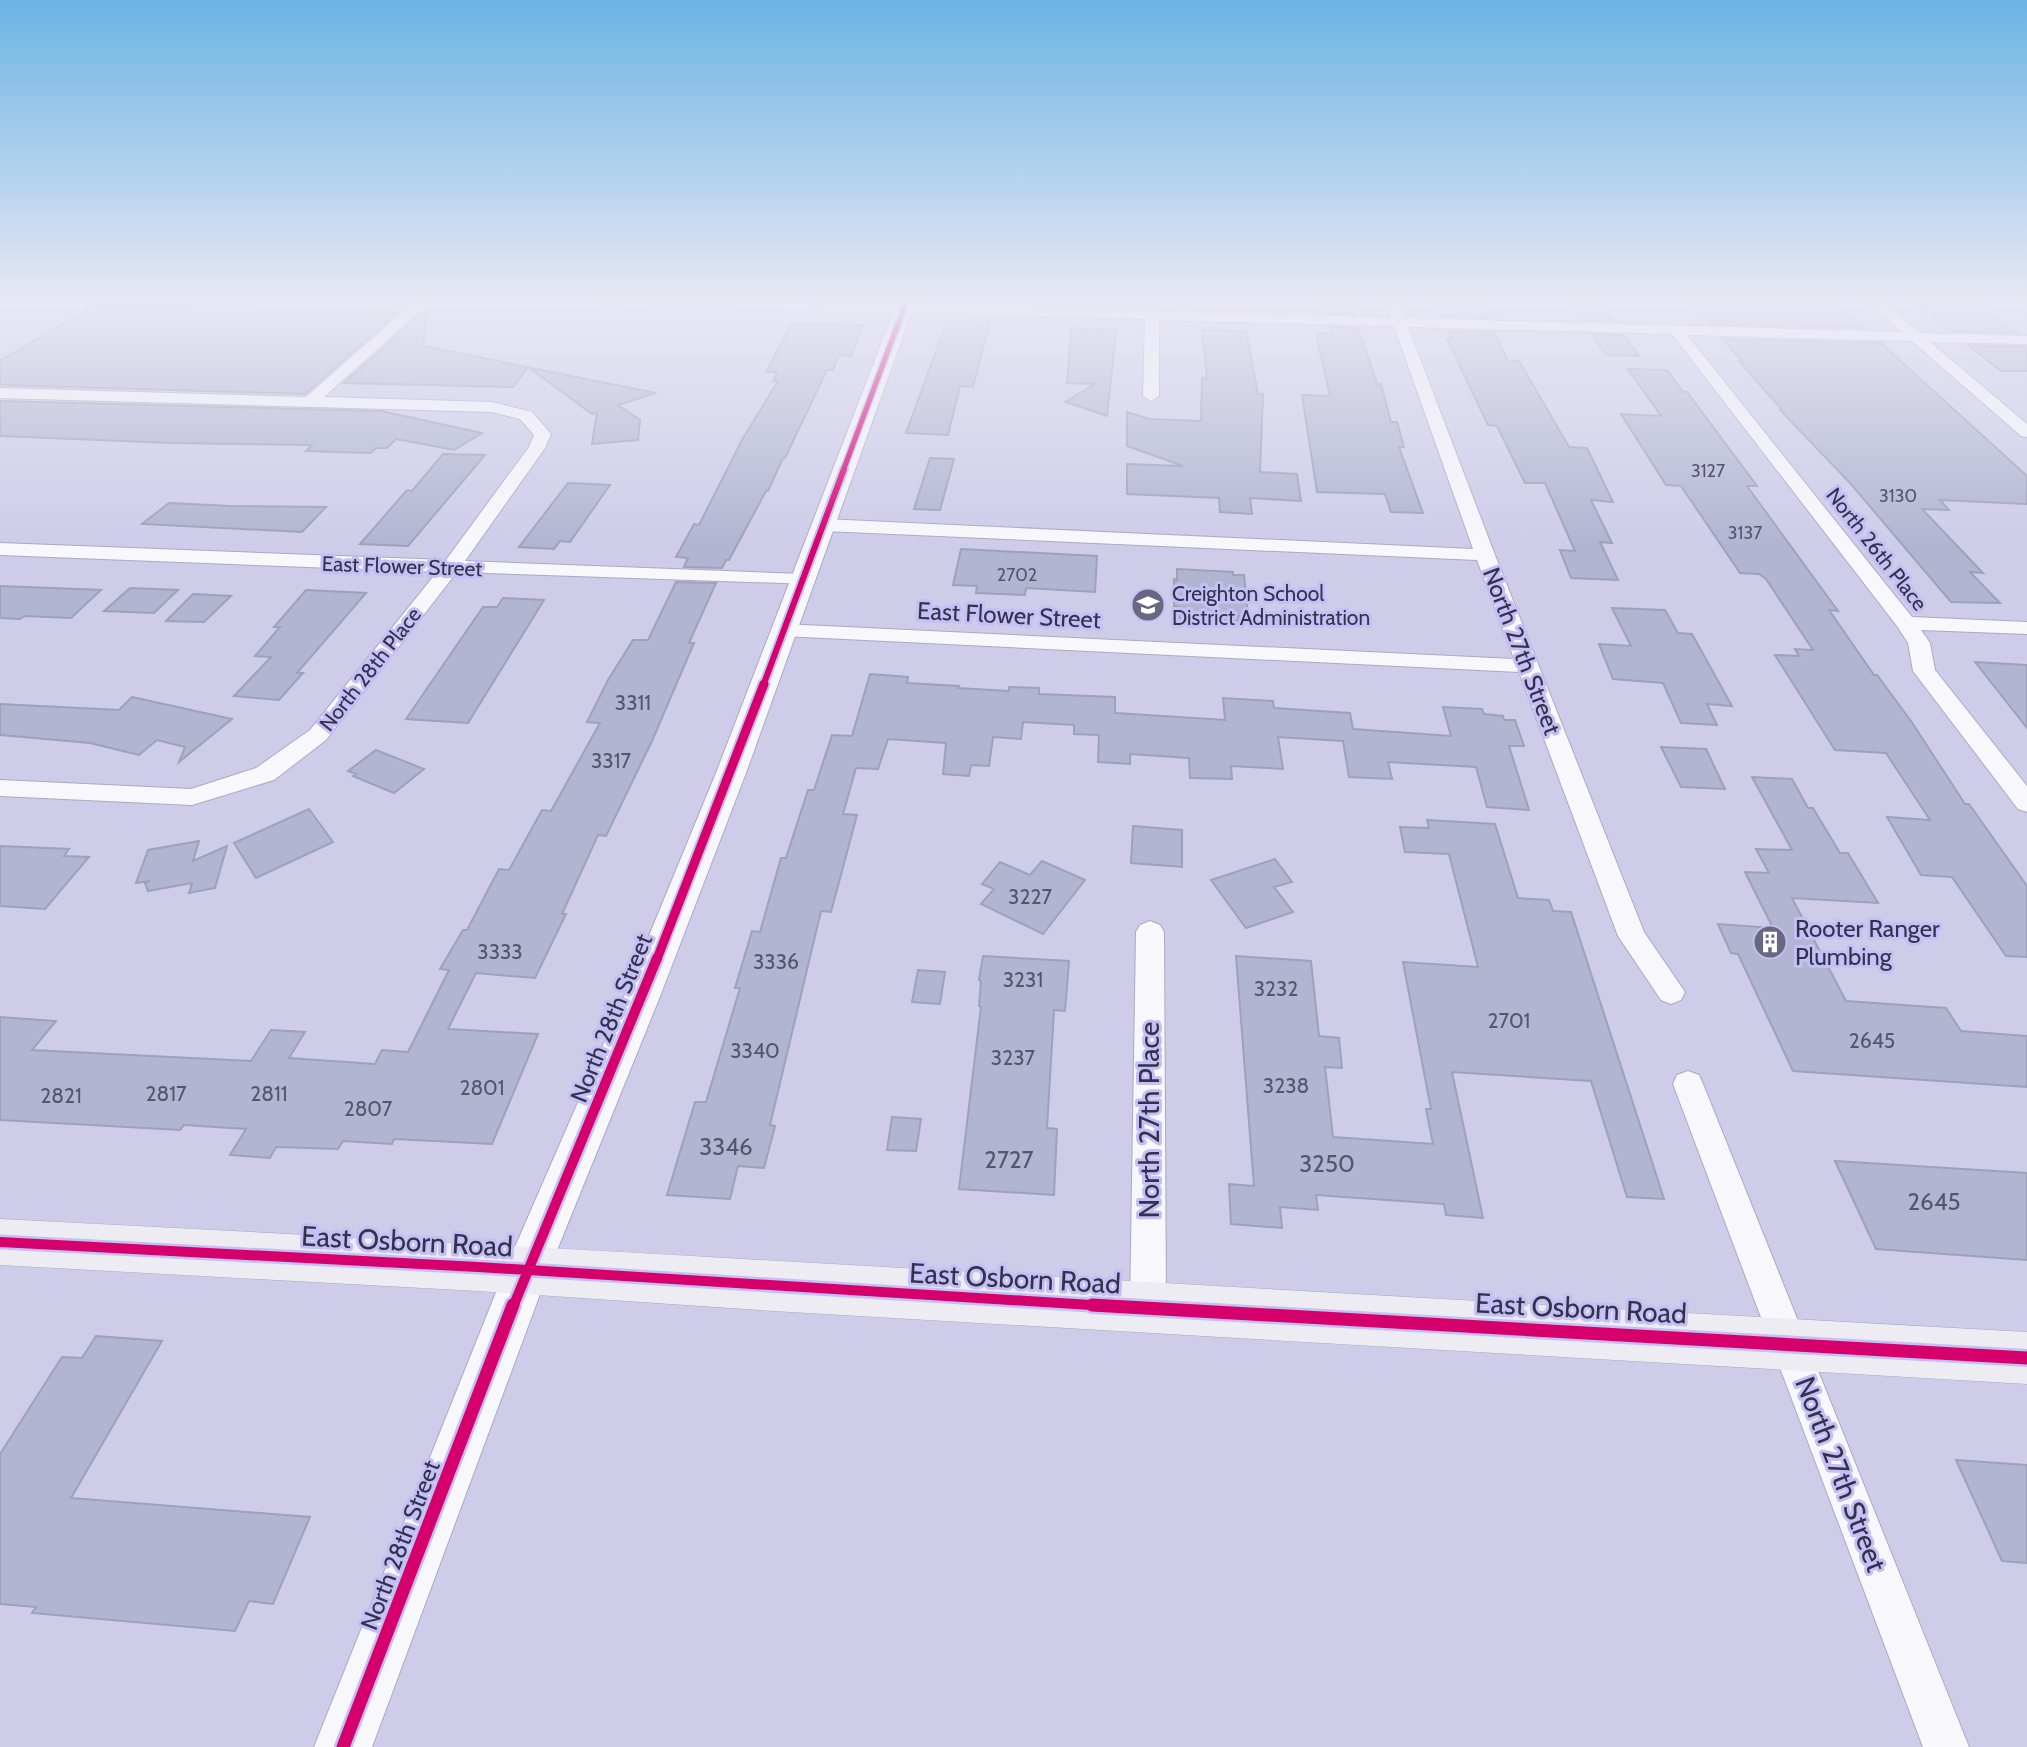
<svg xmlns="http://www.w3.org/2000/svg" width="2027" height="1747" font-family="Cabin,sans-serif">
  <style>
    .building { fill: #b1b5d2; stroke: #9da1b9; stroke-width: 2 }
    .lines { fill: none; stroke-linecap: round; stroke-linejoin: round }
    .minor-casing { stroke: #aba9c2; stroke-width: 2 }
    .tertiary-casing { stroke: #aba9c2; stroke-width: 2 }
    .secondary-casing { stroke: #aba9c2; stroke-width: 1 }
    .minor { fill: #f8f7fc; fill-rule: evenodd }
    .tertiary { fill: #f8f7fc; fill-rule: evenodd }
    .secondary { fill: #edecf3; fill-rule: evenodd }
    .cycleway-far4-casing { stroke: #c4c0f5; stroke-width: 8 }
    .cycleway-far3-casing { stroke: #c4c0f5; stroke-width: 10 }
    .cycleway-far2-casing { stroke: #c4c0f5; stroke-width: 13 }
    .cycleway-far1-casing { stroke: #c4c0f5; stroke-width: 15 }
    .cycleway-casing { stroke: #c4c0f5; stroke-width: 18 }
    .cycleway-far4 { stroke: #d6006c; stroke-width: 5 }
    .cycleway-far3 { stroke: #d6006c; stroke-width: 6 }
    .cycleway-far2 { stroke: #d6006c; stroke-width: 9 }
    .cycleway-far1 { stroke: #d6006c; stroke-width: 10 }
    .cycleway { stroke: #d6006c; stroke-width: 13 }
    .labels { text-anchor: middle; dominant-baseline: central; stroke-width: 6; stroke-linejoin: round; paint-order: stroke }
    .far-number-label { font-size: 18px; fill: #555570 }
    .far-street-label { font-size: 21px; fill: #33314b; stroke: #c4c0f5 }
    .far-poi-label { font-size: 21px; fill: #33314b; stroke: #c4c0f5; text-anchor: start }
    .number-label { font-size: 21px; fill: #555570 }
    .street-label { font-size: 24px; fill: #33314b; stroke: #c4c0f5 }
    .poi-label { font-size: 24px; fill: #33314b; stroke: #c4c0f5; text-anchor: start }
    .near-number-label { font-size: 24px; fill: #555570 }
    .near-street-label { font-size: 28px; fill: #33314b; stroke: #c4c0f5 }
  </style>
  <rect width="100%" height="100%" fill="#cecce9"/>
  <!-- building -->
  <path class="building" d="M1325,300h26l4,14h-27z
    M1436,300h43l8,18 -45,-2z
    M1568,300h30l15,21 -31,-1z
    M1693,300l144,3 28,25 -153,-4z
    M1912,302l64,2 41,29 -67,-2z
    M97,304l259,6 42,2 -93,82 -305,-9v-24z
    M422,313h5l-4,33 233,47 -38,12 22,15 -2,20 -46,4 5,-32 -5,2 -64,-47 -15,20 -169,-4z
    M947,321l43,1 -17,65 -13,-1 -12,49 -42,-2z
    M792,323l71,2 -12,31 -12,-1 -6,15h-6l-42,88h-2l-15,33h-2l-37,69h-3l-4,8 -38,-1 4,-9 -12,-1 18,-33 5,1 44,-87 35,-57h-5l4,-9h-11z
    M1331,327l27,1 19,56h4l10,38h6l7,25h-5l24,66 -32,-1 -6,-18 -68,-2 -15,-97 28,1 -14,-63h16z
    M1071,328l45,2 -9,86 -42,-14 30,-18 -28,-1z
    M1202,330l44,1 12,63h5l-3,78 37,2 4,27 -51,-3 2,16 -32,-2 -1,-14 -92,-4v-30l56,2 -56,-20v-34l23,7 51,2 1,-43 5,1z
    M1448,331l46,1 14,29h11l50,86 18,1 26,54 -22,-2 21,43 -12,-1 18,38 -47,-2 -11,-28 15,1 -30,-68h-20l-28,-57 -9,-1 -41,-86h5z
    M1592,334l32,1 15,21 -33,-1z
    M1723,339l158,4 146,133v28l-87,-4 9,10 -27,-1 61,64 -13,-1 30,31 -49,-1 -101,-119 -70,-73h2l-43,-49h3z
    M1968,345l59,2v24h-26z
    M1628,369l39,1 16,22h4l70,94h-10l91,125 -9,-1 45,65h3l34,46 54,83h4l58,82v71l-21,-1 -54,-79 -31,-2 -34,-58 43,3 -44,-67 -51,-3 -60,-95 24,1 -4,-7 18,1 -47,-71 -7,-5 -19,-1 -59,-87 -15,-1 -45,-71 40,2z
    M0,401l381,10 101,22 -28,17 -58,-11 -9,9h-11l-5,5 -65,-2 6,-6 -141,-2 -171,-7z
    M443,454l42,1 -77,91 -48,-2 47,-54 5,1z
    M930,458l24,1 -14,51 -26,-1z
    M568,483l42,2 -40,57 -10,-1 -6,8 -35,-2z
    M169,503l62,3 95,1 -24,25 -160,-8z
    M961,549l136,7 -2,36 -69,-4 -1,7 -49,-2 1,-7 -24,-1z
    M1177,569l56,3v3h11l4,42 -10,-1 1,5 -60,-3v-11l-5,-1v-27l3,1z
    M676,582l40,1 -27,60h5l-42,98 -46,95 -8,-1 -36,79h4l-31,64 -59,-5 -28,56 90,5 -46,110 -98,-5 -2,5 -49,-3 -5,8 -62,-2 -6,11 -40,-3 16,-26 -62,-4 -4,5 -180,-10v-103l56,4 -24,29 219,11 20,-31 34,2 -16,26 86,6 7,-14 26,2 41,-82 -9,-1 23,-39h4l32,-61 10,1 33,-60 9,1 49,-88 -13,-1 21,-42 25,-40h15z
    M0,586l101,4 -30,28 -47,-2 -4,3 -20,-1z
    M130,588l48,2 -24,23 -50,-2z
    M306,590l60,3 -69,80h6l-24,27 -45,-4 37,-39 -16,-1 25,-29h-6z
    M193,594l38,2 -27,26 -38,-1z
    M503,598l41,2 -76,123 -62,-4 77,-112h14z
    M1612,608l53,2 13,23 14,1 40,72 -25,-2 10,21 -36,-2 -18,-40 -50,-4 -14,-35 32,2z
    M1975,662l52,3v63z
    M870,674l38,3 -1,6 52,3 -1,2 51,3v-4l30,1v6l76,3v16l110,7 -2,-22 50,3 1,7 76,5 3,16 98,7 -8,-29 39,2 2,5 19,2 1,4h11l9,26h-15l20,64 -42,-3 -11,-40 -88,-5 4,17 -43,-2 -6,-36 -65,-4 5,32 -52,-3 1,13 -42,-1 -1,-20 -59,-4v10l-32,-2 1,-27 -25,-1v-9l-51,-3 -2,17 -28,-2 -4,29 -18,-1 -2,11 -26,-2 3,-31 -58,-4 -10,30 -22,-1 -13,46 14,1 -26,97 -10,-1 -51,214 5,1 -11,42 -26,-2 -8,33 -63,-4 28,-93h11l34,-114h-5l17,-57 8,1 21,-74h5l22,-68h6l18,-55 20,1z
    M132,697l100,22 -53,43 6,-15 -28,-7 -18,15 -49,-12 -90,-8v-31l119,6z
    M1661,747l45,2 19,40 -44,-2z
    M376,750l15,6 33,13 -30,24 -41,-17 3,-2 -8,-3z
    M1752,777l40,2 16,29h5l27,45h8l30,50 -86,-5 54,103 100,7 15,23 66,5v51l-234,-16 -55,-117 -7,-1 -13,-29 55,4 -28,-56 24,1 -13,-24 36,1z
    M309,809l24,33 -77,36 -22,-35z
    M1427,820l68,4 23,74 31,2 4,11 18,1 93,287 -37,-2 -36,-116 -139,-9 31,146 -37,-3 -2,-11 -128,-9 2,15 -38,-3 2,21 -51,-4 -2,-40 25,2 -18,-230 75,5 8,75 20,2 3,30 -17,-1 8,70 100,7 -7,-35h5l-28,-147 75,5 -29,-113 -44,-2 -5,-25 29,1z
    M1133,826l49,4v37l-51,-4z
    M199,841l-6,20 34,-15 -12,42 -26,5 3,-10 -44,8 -3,-8 5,-2 -14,2 12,-33z
    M0,846l69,3 -5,7 25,1 -44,52 -45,-3z
    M1275,859l17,23 -18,5 19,25 -47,16 -35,-48z
    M1042,861l43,19 -42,54 -62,-30 13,-15 -12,-5 18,-22 30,13z
    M983,956l86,5 -4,50 -11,-1 -7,118 10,1 -3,66 -95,-6 22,-182 -2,-1 2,-25 -2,-1z
    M918,970l27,2 -5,32 -28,-2z
    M892,1117l29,2 -5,32 -29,-1z
    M1835,1161l192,12v87l-151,-11z
    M96,1336l66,5 -91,157 239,19 -37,87 -24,-3 -14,30 -203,-18 4,-6 -36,-3v-150l62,-97 20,1z
    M1956,1460l71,5v98l-25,-2z"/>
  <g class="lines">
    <defs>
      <path id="minor" d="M416,300h16l-108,97 168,5 40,10 19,22 -6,14 -80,113 338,13 7,2 3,4 -3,4 -353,-12 -131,168 -52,40 -82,25 -192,-9v-16l191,9 65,-21 54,-38 127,-158 -437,-17v-12l446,17 83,-113 5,-12 -14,-16 -28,-7 -492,-14v-10l306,9z
        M596,300h172l623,18 -7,-18h14l7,18 497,14 -36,-32h16l38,33 107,3v8l-97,-2 97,82v13l-6,-1 -109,-95 -225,-6 225,282 115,5v12l-106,-4 9,13 5,27 92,116v26l-9,-3 -105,-138 -5,-28 -11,-17 -225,-292 -264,-7 87,228 149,377 41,60 -4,8 -10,4 -10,-4 -43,-64 -99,-264 -736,-36 -7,-2 -3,-4 3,-4 7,-2 731,35 -37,-99 -653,-29 -9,-6 9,-6 649,30 -79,-223 -235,-6v76l-8,5 -8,-5 2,-77 -542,-15z
        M1150,921l10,4 4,7 2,376 -5,13 -13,5 -13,-5 -5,-13 6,-376 4,-7z
        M1688,1071l11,4 4,9 266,663h-46l-250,-663 4,-9z"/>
      <path id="tertiary" d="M898,300h18l-170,473 -87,226 -110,271 -177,477h-58l191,-477 118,-271 93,-226z"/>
      <path id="secondary" d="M0,1219c676,34 1351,76 2027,113v52l-1253,-73 -296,-20 -478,-26z"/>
    </defs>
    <!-- minor casing -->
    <use href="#minor" class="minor-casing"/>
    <!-- tertiary casing -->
    <use href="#tertiary" class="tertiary-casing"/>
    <!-- secondary casing -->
    <use href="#secondary" class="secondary-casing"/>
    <!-- minor -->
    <use href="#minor" class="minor"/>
    <!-- tertiary -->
    <use href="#tertiary" class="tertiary"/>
    <!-- secondary -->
    <use href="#secondary" class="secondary"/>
    <defs>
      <path id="cycleway-far4" d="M843,471l64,-171"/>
      <path id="cycleway-far3" d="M763,686l81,-217"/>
      <path id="cycleway-far2" d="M657,959l107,-275"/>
      <path id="cycleway-far1" d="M0,1242l478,25 645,40
        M513,1307l144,-349"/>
      <path id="cycleway" d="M1092,1305l935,53
        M343,1747l170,-442"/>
    </defs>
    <!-- cycleway-far4 casing -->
    <use href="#cycleway-far4" class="cycleway-far4-casing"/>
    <!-- cycleway-far3 casing -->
    <use href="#cycleway-far3" class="cycleway-far3-casing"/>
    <!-- cycleway-far2 casing -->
    <use href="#cycleway-far2" class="cycleway-far2-casing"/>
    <!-- cycleway-far1 casing -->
    <use href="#cycleway-far1" class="cycleway-far1-casing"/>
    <!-- cycleway casing -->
    <use href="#cycleway" class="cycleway-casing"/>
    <!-- cycleway-far4 -->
    <use href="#cycleway-far4" class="cycleway-far4"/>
    <!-- cycleway-far3 -->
    <use href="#cycleway-far3" class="cycleway-far3"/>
    <!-- cycleway-far2 -->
    <use href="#cycleway-far2" class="cycleway-far2"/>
    <!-- cycleway-far1 -->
    <use href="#cycleway-far1" class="cycleway-far1"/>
    <!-- cycleway -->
    <use href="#cycleway" class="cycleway"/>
  </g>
  <!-- sky -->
  <linearGradient id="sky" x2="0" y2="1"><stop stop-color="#6bb4e4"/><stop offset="0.55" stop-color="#e9e8f5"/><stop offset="1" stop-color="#e9e8f5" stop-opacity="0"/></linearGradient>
  <rect width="2027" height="545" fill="url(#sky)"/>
  <!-- icons -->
  <defs>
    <symbol id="school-disc" viewBox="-11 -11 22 22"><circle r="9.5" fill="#696782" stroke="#c4c0f5"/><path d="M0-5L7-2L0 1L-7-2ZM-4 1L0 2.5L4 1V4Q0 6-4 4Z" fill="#fff"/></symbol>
    <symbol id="building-disc" viewBox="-11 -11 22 22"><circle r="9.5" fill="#696782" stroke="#c4c0f5"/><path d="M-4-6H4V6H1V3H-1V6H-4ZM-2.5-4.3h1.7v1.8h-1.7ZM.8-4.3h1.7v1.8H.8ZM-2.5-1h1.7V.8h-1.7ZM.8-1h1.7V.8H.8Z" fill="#fff"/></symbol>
  </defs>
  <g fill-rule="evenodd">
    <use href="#school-disc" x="1129" y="586" width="38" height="38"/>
    <use href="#building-disc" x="1751" y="923" width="38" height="38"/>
  </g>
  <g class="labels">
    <!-- far-number labels -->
    <g class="far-number-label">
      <text x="1708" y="471">3127</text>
      <text x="1898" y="496">3130</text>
      <text x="1745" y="533">3137</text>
      <text x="1017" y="575">2702</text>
    </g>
    <!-- far-street labels -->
    <g class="far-street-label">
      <text transform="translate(1877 549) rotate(52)">North 26th Place</text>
      <text transform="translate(402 566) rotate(2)">East Flower Street</text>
      <text transform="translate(370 669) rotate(-52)">North 28th Place</text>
    </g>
    <!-- far-poi labels -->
    <g class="far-poi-label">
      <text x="1172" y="593">Creighton School<tspan x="1172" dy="24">District Administration</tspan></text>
    </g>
    <!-- number labels -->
    <g class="number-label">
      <text x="633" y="702">3311</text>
      <text x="611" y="760">3317</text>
      <text x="1030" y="896">3227</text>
      <text x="500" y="951">3333</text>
      <text x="776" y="961">3336</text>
      <text x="1023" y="979">3231</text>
      <text x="1276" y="988">3232</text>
      <text x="1509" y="1020">2701</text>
      <text x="1872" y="1040">2645</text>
      <text x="755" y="1050">3340</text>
      <text x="1013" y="1057">3237</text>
      <text x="1286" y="1085">3238</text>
      <text x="482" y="1087">2801</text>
      <text x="166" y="1093">2817</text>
      <text x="269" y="1093">2811</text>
      <text x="61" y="1095">2821</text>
      <text x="368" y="1108">2807</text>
    </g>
    <!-- street labels -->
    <g class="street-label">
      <text transform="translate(1009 615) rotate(3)">East Flower Street</text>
      <text transform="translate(1522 651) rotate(69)">North 27th Street</text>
      <text transform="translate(611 1018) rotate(-68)">North 28th Street</text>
      <text transform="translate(400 1545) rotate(-69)">North 28th Street</text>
    </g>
    <!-- poi labels -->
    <g class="poi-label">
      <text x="1795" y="928">Rooter Ranger<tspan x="1795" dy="28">Plumbing</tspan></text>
    </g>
    <!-- near-number labels -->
    <g class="near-number-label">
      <text x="726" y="1146">3346</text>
      <text x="1009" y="1159">2727</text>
      <text x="1327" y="1163">3250</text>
      <text x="1934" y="1201">2645</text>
    </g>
    <!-- near-street labels -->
    <g class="near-street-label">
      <text transform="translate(1149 1120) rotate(-90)">North 27th Place</text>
      <text transform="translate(407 1241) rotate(3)">East Osborn Road</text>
      <text transform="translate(1015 1278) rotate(3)">East Osborn Road</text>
      <text transform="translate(1581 1308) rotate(3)">East Osborn Road</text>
      <text transform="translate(1841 1474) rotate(69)">North 27th Street</text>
    </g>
  </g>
</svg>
